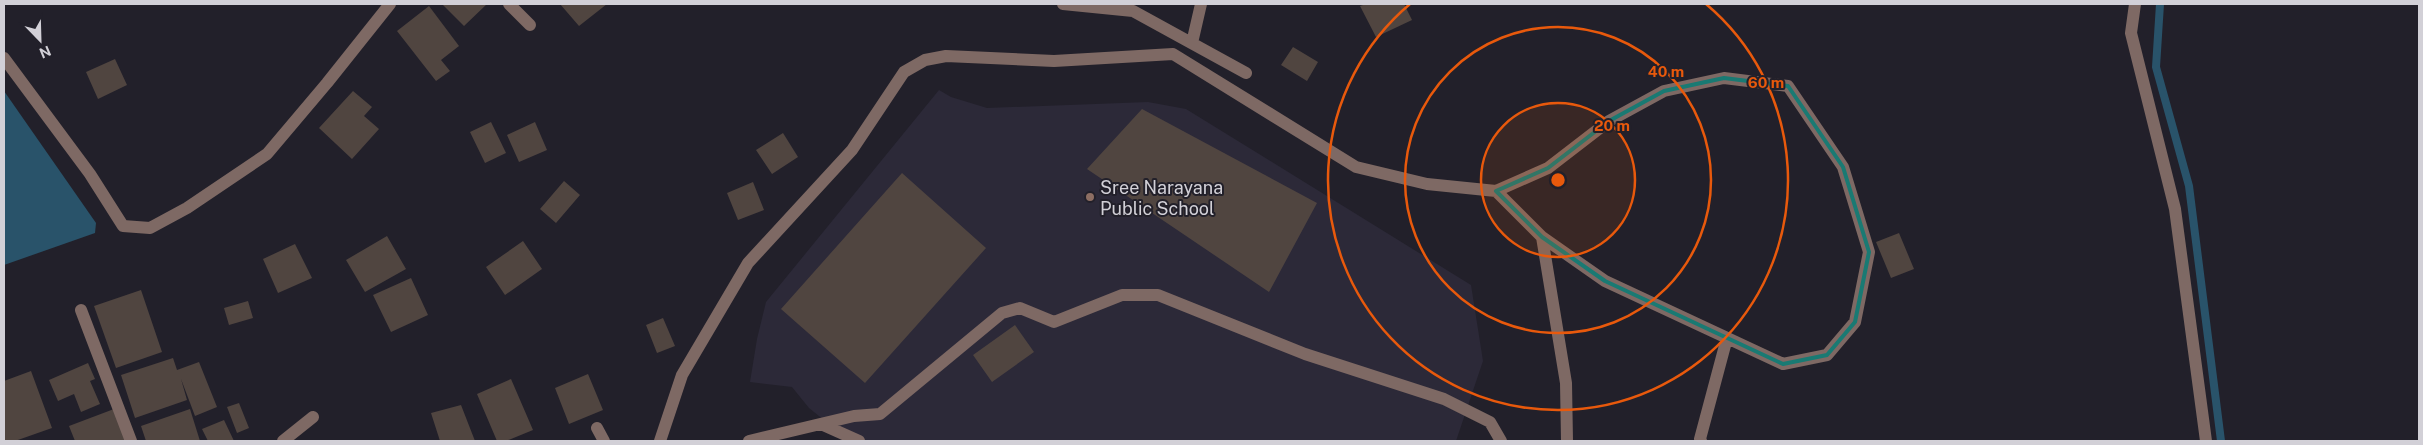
<svg xmlns="http://www.w3.org/2000/svg" width="2423" height="445" font-family="'Public Sans',sans-serif">
  <style>
    .built { fill: #2c2938 }
    .water { fill: #29536a }
    .lines { fill: none; stroke-linecap: round; stroke-linejoin: round }
    .stream { stroke: #29536a; stroke-width: 8 }
    .building { fill: #504540 }
    .minor { stroke: #7e6964; stroke-width: 12 }
    .marked { fill: none; stroke: #197a73; stroke-width: 4; stroke-linejoin: round }
    .ring { fill: none; stroke: #e8590c; stroke-width: 2.5 }
    .education-dot { fill: #8d6e63; stroke: #22202a; stroke-width: 2 }
    .labels { text-anchor: middle; dominant-baseline: central; stroke-width: 4; stroke-linejoin: round; paint-order: stroke }
    .poi-label { font-size: 18px; fill: #d2d0d7; stroke: #22202a; text-anchor: start }
    .centre { fill: #e8590c; stroke: #22202a; stroke-width: 2.5 }
    .ring-label { font-size: 15px; text-anchor: middle; font-weight: bold; fill: #e8590c; stroke: #22202a; stroke-width: 4; stroke-linejoin: round; paint-order: stroke }
  </style>
  <rect width="100%" height="100%" fill="#22202a"/>
  <!-- built -->
  <path class="built" d="M939,90l12,7 36,11 161,-6 38,7 285,176 12,76 -27,80h-606l-41,-33 -17,-21 -42,-5 7,-43 9,-37z"/>
  <!-- water -->
  <path class="water" d="M4,91l92,132 -1,10 -91,32z"/>
  <g class="lines">
    <!-- stream -->
    <path class="stream" d="M2160,4l-4,63 33,119 32,255"/>
  </g>
  <!-- building -->
  <path class="building" d="M442,4h45l-23,22z
    M560,4h47l-28,22z
    M1366,4h38l8,16 -36,17 -16,-31z
    M429,6l30,40 -18,14 9,11 -14,10 -39,-50z
    M1293,47l25,15 -11,19 -26,-16z
    M115,59l12,26 -29,14 -12,-27z
    M353,91l19,16 -8,9 15,13 -27,30 -33,-31z
    M1142,109l175,94 -48,89 -182,-123z
    M491,122l15,31 -21,10 -15,-31z
    M535,122l12,28 -28,12 -12,-27z
    M783,133l15,24 -26,17 -16,-24z
    M902,173l84,75 -121,135 -84,-74z
    M564,181l16,14 -24,28 -16,-14z
    M753,182l11,28 -26,10 -11,-27z
    M1899,233l15,36 -23,9 -15,-36z
    M387,236l19,33 -41,23 -19,-32z
    M523,241l19,28 -37,26 -19,-28z
    M295,244l17,34 -34,15 -15,-34z
    M411,278l17,37 -37,17 -18,-37z
    M141,290l21,62 -46,16 -22,-62z
    M248,301l5,17 -24,7 -5,-17z
    M663,318l12,28 -18,7 -11,-28z
    M1015,325l19,27 -42,30 -19,-27z
    M173,358l4,12 22,-8 18,45 -22,9 -14,-37 6,21 -52,18 -14,-43z
    M88,363l7,16 -5,2 10,23 -19,8 -7,-18 -16,7 -9,-21z
    M31,371l21,57 -37,13h-11v-60z
    M588,374l15,36 -34,14 -14,-36z
    M511,379l22,51 -27,11h-9l-20,-47z
    M239,403l10,25 -12,5 -10,-26z
    M461,405l14,36h-35l-9,-28z
    M114,409l12,32h-51l-6,-15z
    M190,409l10,32h-54l-5,-15z
    M224,420l10,21h-26l-6,-12z"/>
  <g class="lines">
    <!-- minor -->
    <path class="minor" d="M509,4l21,21
      M1063,4l70,7 113,62
      M2135,4l-4,29 44,176 31,232
      M1192,43l9,-39
      M4,58l86,116 33,52 27,2 37,-20 80,-54 60,-71 63,-79
      M1542,237l24,146 1,58
      M81,310l50,131
      M821,424l38,17
      M597,428l7,13
      M283,441l30,-24
      M660,441l22,-66 66,-112 104,-113 52,-78 21,-12 21,-4 108,5 119,-7 183,113 71,17 69,7 52,-23 61,-47 55,-30 60,-13 64,8 55,81 26,85 -14,70 -28,33 -44,9 -178,-83 -63,-44 -46,-46
      M749,441l105,-25 26,-2 122,-101 18,-5 34,14 68,-27h36l147,59 139,45 46,23 11,19
      M1701,441l-1,-2 27,-101"/>
  </g>
  <!-- marked area -->
  <path class="marked" d="M1724,78l64,8 55,81 26,85 -14,70 -28,33 -44,9 -178,-83 -63,-44 -46,-46 52,-23 61,-47 55,-30z"/>
  <!-- distance rings -->
  <circle cx="1558" cy="180" r="77" fill="#e8590c" fill-opacity=".12"/>
  <g class="ring">
    <circle cx="1558" cy="180" r="77"/>
    <circle cx="1558" cy="180" r="153"/>
    <path d="M1706 4A230 230 0 1 1 1410 4"/>
  </g>
  <!-- markers -->
  <circle class="education-dot" cx="1090" cy="197" r="5"/>
  <g class="labels">
    <!-- poi labels -->
    <g class="poi-label">
      <text x="1100" y="187">Sree Narayana<tspan x="1100" dy="21">Public School</tspan></text>
    </g>
  </g>
  <circle cx="1558" cy="180" r="8" class="centre"/>
  <g class="ring-label">
    <text x="1666" y="77">40 m</text>
    <text x="1766" y="88">60 m</text>
    <text x="1612" y="131">20 m</text>
  </g>
  <!-- border -->
  <rect width="2423" height="445" fill="none" stroke="#d2d0d7" stroke-width="10"/>
  <!-- north arrow -->
  <g transform="translate(40 40) rotate(157)" stroke="#22202a" stroke-width="4" paint-order="stroke">
  <path d="M0-4L9 19L0 12L-9 19Z" fill="#d2d0d7"/>
  <text y="-8" font-size="14" font-weight="bold" text-anchor="middle" fill="#d2d0d7">N</text>
  </g>
</svg>
